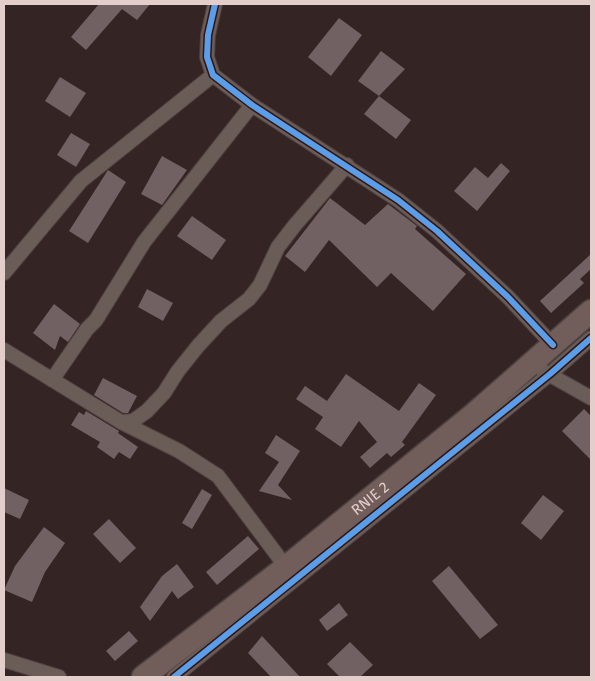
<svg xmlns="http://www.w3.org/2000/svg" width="595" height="681" font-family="'Fira Sans',sans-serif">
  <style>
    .building { fill: #726163 }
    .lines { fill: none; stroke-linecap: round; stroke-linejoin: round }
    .minor-casing { stroke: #4e4141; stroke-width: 16 }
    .trunk-casing { stroke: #4e4141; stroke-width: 25 }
    .minor { stroke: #6a5c57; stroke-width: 14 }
    .trunk { stroke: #715e5a; stroke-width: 22 }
    .cycleway-casing { stroke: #311513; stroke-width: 9 }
    .cycleway { stroke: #5a9eea; stroke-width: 6 }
    .labels { text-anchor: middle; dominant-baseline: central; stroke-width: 5; stroke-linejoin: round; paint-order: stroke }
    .street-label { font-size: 15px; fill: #e3cecc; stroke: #311513 }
  </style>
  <rect width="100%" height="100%" fill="#342424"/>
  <!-- building -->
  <path class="building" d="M99,4h51l-13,16 -15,-11 -36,41 -15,-13z
    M339,18l23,17 -31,41 -23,-19z
    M381,51l24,18 -26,27 -21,-15z
    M60,77l26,16 -16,24 -25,-16z
    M379,96l32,24 -15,19 -32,-25z
    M71,133l19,11 -14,23 -19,-12z
    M162,156l25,14 -25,35 -21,-11z
    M501,163l9,8 -33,40 -23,-20 21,-24 13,11z
    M108,170l18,12 -38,61 -19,-12z
    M330,198l35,27 23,-21 29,22 -2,3 51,45 -33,37 -42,-38 -14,14 -48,-47 -24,32 -20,-16z
    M192,216l34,24 -14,20 -35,-24z
    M591,254v15l-11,10 4,4 -33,30 -11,-12z
    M147,289l26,14 -10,18 -25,-14z
    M54,304l26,20 -12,18 -8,-6 -5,14 -22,-17z
    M346,374l53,37 20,-28 17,12 -34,47 3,3 -14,12 -4,-4 -17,15 -10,-11 17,-15 -18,-21 -18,26 -26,-18 8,-12 -27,-18 9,-13 22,15z
    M103,378l34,18 -9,17h-5l-29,-18z
    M584,409l7,7v44l-29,-29z
    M86,411l33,20 -1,2 20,14 -8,12 -11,-7 -5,7 -17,-12 3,-5 -29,-17 8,-13 5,3z
    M276,435l24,16 -22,34 14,15 -33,-9 20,-29 -14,-9z
    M4,488l25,12 -9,19 -16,-7z
    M202,489l10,6 -20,34 -10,-6z
    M543,495l21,16 -23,29 -20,-17z
    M109,519l27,29 -16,15 -27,-29z
    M44,527l21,16 -20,29 -13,30 -28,-12 11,-24z
    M248,536l11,13 -42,36 -11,-13z
    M177,564l17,23 -16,12 -6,-8 -22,30 -10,-14 22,-31z
    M449,566l49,59 -18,14 -48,-58z
    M339,603l9,12 -21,16 -8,-11z
    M129,631l9,10 -23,20 -9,-10z
    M262,636l38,41h-29l-23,-24z
    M350,642l23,23 -13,12h-20l-13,-13z"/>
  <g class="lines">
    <defs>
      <path id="minor" d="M215,4l-7,31 -1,22 6,18 39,30 146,95 39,31 71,66 45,48
        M4,273l77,-92 132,-106
        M4,350l117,72 58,29 39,25 68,91
        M543,371l48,27
        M52,380l35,-51 9,-9 48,-78 108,-137
        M121,422l12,-1 14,-10 17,-18 14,-22 20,-25 23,-25 28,-22 11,-14 18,-38 17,-22 52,-60
        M4,660l55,17
        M174,677l376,-303 41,-36"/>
      <g id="trunk">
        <path id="s1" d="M143,677l143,-110 188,-153 117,-103"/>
      </g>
    </defs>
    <!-- minor casing -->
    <use href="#minor" class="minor-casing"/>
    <!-- trunk casing -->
    <use href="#trunk" class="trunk-casing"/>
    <!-- minor -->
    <use href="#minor" class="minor"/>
    <!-- trunk -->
    <use href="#trunk" class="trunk"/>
    <defs>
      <path id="cycleway" d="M215,4l-7,31 -1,22 6,18 39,30 146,95 39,31 71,66 45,48
        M174,677l376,-303 41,-36"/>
    </defs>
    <!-- cycleway casing -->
    <use href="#cycleway" class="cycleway-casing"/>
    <!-- cycleway -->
    <use href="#cycleway" class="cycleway"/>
  </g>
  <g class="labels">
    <!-- street labels -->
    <g class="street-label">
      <text stroke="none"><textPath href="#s1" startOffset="289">RNIE 2</textPath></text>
    </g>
  </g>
  <!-- border -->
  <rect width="595" height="681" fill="none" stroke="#e3cecc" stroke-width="10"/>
</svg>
